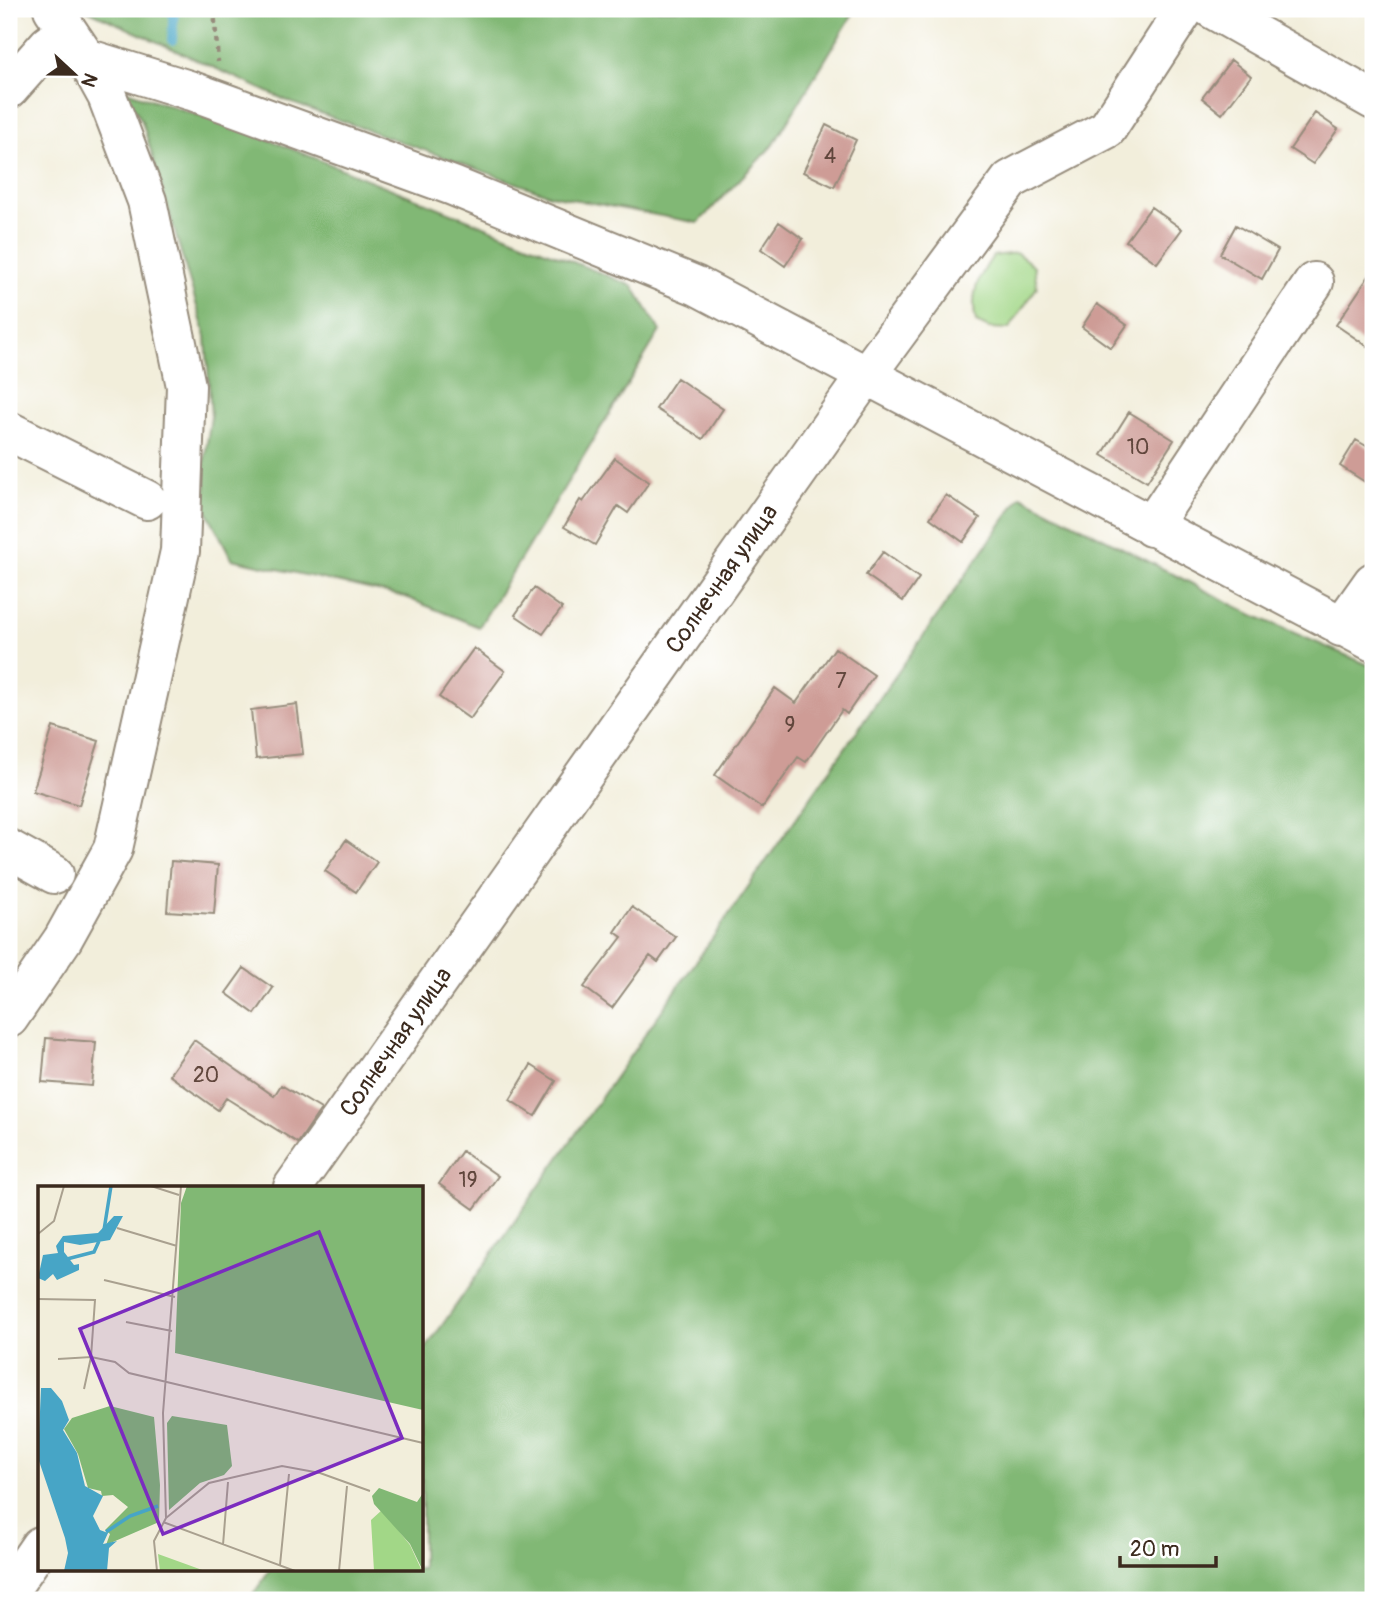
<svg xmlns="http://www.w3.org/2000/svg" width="1382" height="1609" font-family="Pangolin,sans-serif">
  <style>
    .green { fill: #a2d787; stroke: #6e8052; stroke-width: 2 }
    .forest { fill: #81b874; stroke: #5e7149; stroke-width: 2 }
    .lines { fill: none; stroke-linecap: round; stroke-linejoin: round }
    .stream { stroke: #47a5c6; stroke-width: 10 }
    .building { fill: #ce9c96 }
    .minor-casing { stroke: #968c7c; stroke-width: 42 }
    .path { stroke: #968c7c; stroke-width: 4.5; stroke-dasharray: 5 5; stroke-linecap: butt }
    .minor { stroke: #fff; stroke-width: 38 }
    .labels { text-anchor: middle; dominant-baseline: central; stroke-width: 5; stroke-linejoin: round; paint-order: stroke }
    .number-label { font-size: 21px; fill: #60463c }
    .street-label { font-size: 24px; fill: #3b2a1e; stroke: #fff }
    .inset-river { fill: none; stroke: #47a5c6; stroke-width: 3.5 }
    .inset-road { fill: none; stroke: #a9a08f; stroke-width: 2 }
    .view { fill: #7b2cbf; fill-opacity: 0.15; stroke: #7b2cbf; stroke-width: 3.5 }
    .inset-edge { fill: none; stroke: #3b2a1e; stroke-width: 3.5 }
  </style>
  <rect width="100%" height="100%" fill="#fff"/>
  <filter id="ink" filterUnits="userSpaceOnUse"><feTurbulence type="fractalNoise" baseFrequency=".0143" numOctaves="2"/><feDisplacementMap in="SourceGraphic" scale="14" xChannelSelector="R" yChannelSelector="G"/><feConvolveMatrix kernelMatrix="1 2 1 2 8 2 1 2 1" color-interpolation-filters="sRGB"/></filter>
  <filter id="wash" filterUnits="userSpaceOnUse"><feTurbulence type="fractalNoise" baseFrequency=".00686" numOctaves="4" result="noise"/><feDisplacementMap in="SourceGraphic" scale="28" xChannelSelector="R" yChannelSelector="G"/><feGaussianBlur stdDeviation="1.57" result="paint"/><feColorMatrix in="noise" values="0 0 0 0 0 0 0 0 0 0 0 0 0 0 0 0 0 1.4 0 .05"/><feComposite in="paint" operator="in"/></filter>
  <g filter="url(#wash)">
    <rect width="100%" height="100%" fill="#f2eedb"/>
    <!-- green -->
    <path class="green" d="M1017,253l17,13 3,21 -28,42 -20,-1 -13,-6c-6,-27 1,-43 17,-66z"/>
    <!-- forest -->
    <path class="forest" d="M85,9h771l-82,135 -76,79 -148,-28 -258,-92z
      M123,90l132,44 378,152 27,45 -181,296 -74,-30 -173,-38 -33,-63 12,-79 -5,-80 -64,-216z
      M1021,496l232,119 120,52v933h-1124l22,-31h151v-215z"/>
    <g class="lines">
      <!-- stream -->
      <path class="stream" d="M172,40l2,-31"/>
    </g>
    <g id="blocks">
      <!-- building -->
      <path class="building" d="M1231,60l20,16 -29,38 -20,-16z
        M1315,113l23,16 -25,35 -23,-15z
        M826,125l30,15 -22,47 -31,-15z
        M1151,207l31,22 -25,34 -31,-22z
        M779,222l24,17 -18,27 -24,-17z
        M1236,225l42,25 -16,29 -42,-25z
        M1373,270v80l-37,-25z
        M1097,304l30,21 -16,23 -29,-21z
        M677,378l46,31 -20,30 -47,-30z
        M1129,412l45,28 -27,42 -45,-27z
        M1356,440l17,10v37l-33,-21z
        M615,458l34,24 -21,31 -10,-7 -23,39 -31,-18 16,-27 3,2z
        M946,495l34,23 -17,24 -33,-24z
        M883,552l36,26 -16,23 -37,-26z
        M534,588l28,20 -19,26 -28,-19z
        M474,648l31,23 -35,48 -31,-22z
        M835,648l39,27 -27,39 -5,-4 -36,52 -8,-5 -36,51 -47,-33 60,-87 21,15z
        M297,704l6,50 -47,5 -5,-49z
        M53,727l46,14 -20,64 -46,-14z
        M346,840l31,22 -21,30 -31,-21z
        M171,861l47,4 -4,49 -47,-3z
        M632,907l44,30 -18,25 -8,-6 -38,52 -28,-21 38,-50 -7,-5z
        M244,968l29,20 -18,26 -29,-21z
        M46,1038l50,4 -4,44 -50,-4z
        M194,1040l80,56 7,-11 40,24 -23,34 -72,-45 -8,12 -49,-35z
        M531,1065l25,16 -21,35 -25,-16z
        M462,1151l36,25 -24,33 -35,-25z"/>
    </g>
  </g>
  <g filter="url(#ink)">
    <use href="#blocks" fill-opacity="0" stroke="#968c7c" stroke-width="2"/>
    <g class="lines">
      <defs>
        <path id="minor" d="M53,9l33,49 106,33 261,95 244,100 676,356
          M1212,9l161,91
          M9,89l39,-44 19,-14
          M9,431l138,69
          M1151,527l163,-245
          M1341,627l32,-45
          M9,849l45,25
          M9,1018l54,-79 50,-90 67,-298 6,-165 -39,-185 -40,-105 -21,-38
          M293,1187l574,-813 143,-194 97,-51 78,-120
          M9,1591l31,-45"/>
      </defs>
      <!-- minor casing -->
      <use href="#minor" class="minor-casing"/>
      <!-- path -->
      <path class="path" d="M214,9l4,53"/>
      <!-- minor -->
      <use href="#minor" class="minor"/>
    </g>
  </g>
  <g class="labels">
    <!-- number labels -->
    <g class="number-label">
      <text x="830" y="156">4</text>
      <text x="1138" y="447">10</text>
      <text x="841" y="681">7</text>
      <text x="790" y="725">9</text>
      <text x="206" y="1075">20</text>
      <text x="468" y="1180">19</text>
    </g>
    <!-- street labels -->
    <g class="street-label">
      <text transform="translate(722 579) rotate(-55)">Солнечная улица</text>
      <text transform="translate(396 1042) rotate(-55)">Солнечная улица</text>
    </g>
  </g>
  <!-- overview -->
  <g transform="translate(38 1186)">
    <rect width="385" height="385" fill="#f2eedb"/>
    <path d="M344,324l28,35 12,26h-48l-3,-51zM120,368l47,17h-45z" fill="#a2d787"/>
    <path d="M149,0h236v224l-248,-57 6,-150zM72,220l44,11 6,68 -1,37 -53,23 4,-11 -5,-4 23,-23 -15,-12 -11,1 -1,-5 -13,-3 -10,-34 -14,-25 8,-11zM134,230l55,9 5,41 -8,9 -24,8 -31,27 -2,-87zM341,302l38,14 6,-9v78l-13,-27 -36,-40 -2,-8z" fill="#81b874"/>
    <path d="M76,30h9l-13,24 -30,5 -16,-3v10l10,13 5,-1v6l-22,10 -4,-6 -8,7 -7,-3 5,-23 15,-2 -2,-7 7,-10 35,-3zM3,202h10l11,13 7,19 -6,10 14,23 8,33 18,10 -10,20 7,14 8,3 -5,11 14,-3 -8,7 -2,23h-43l4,-18 -3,-15 -27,-80z" fill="#47a5c6"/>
    <path class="inset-river" d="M66,44l7,-44M29,73l27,-7 5,-11M68,346l24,-16 28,-10"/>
    <path class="inset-road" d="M113,0l28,9M79,42l60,18M0,48l16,-13 10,-35M66,94l71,17M0,113l57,1 -4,57 24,5 14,11 294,70M88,136l46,9M20,173l33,-2 -7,32M128,332l43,-35 73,-17 38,7 50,18M125,336l132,49M185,359l5,-63M242,379l9,-91M119,385l-3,-30 12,-23 -3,-105 18,-227M301,385l8,-85"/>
    <path class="view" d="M281,46l83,206 -239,96 -83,-205z"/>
    <rect width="385" height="385" class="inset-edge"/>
  </g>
  <!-- margin -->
  <rect width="1382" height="1609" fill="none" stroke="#fff" stroke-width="35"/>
  <!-- north arrow -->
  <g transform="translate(74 74) rotate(112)" stroke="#ffffff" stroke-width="5" paint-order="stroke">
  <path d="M0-5L12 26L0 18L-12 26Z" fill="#3b2a1e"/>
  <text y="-10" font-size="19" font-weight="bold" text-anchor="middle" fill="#3b2a1e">N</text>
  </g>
  <!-- scale -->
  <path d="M1120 1556v10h96v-10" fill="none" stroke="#3b2a1e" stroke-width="3.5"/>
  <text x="1130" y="1556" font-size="21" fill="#3b2a1e" stroke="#ffffff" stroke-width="5" paint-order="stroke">20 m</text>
</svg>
